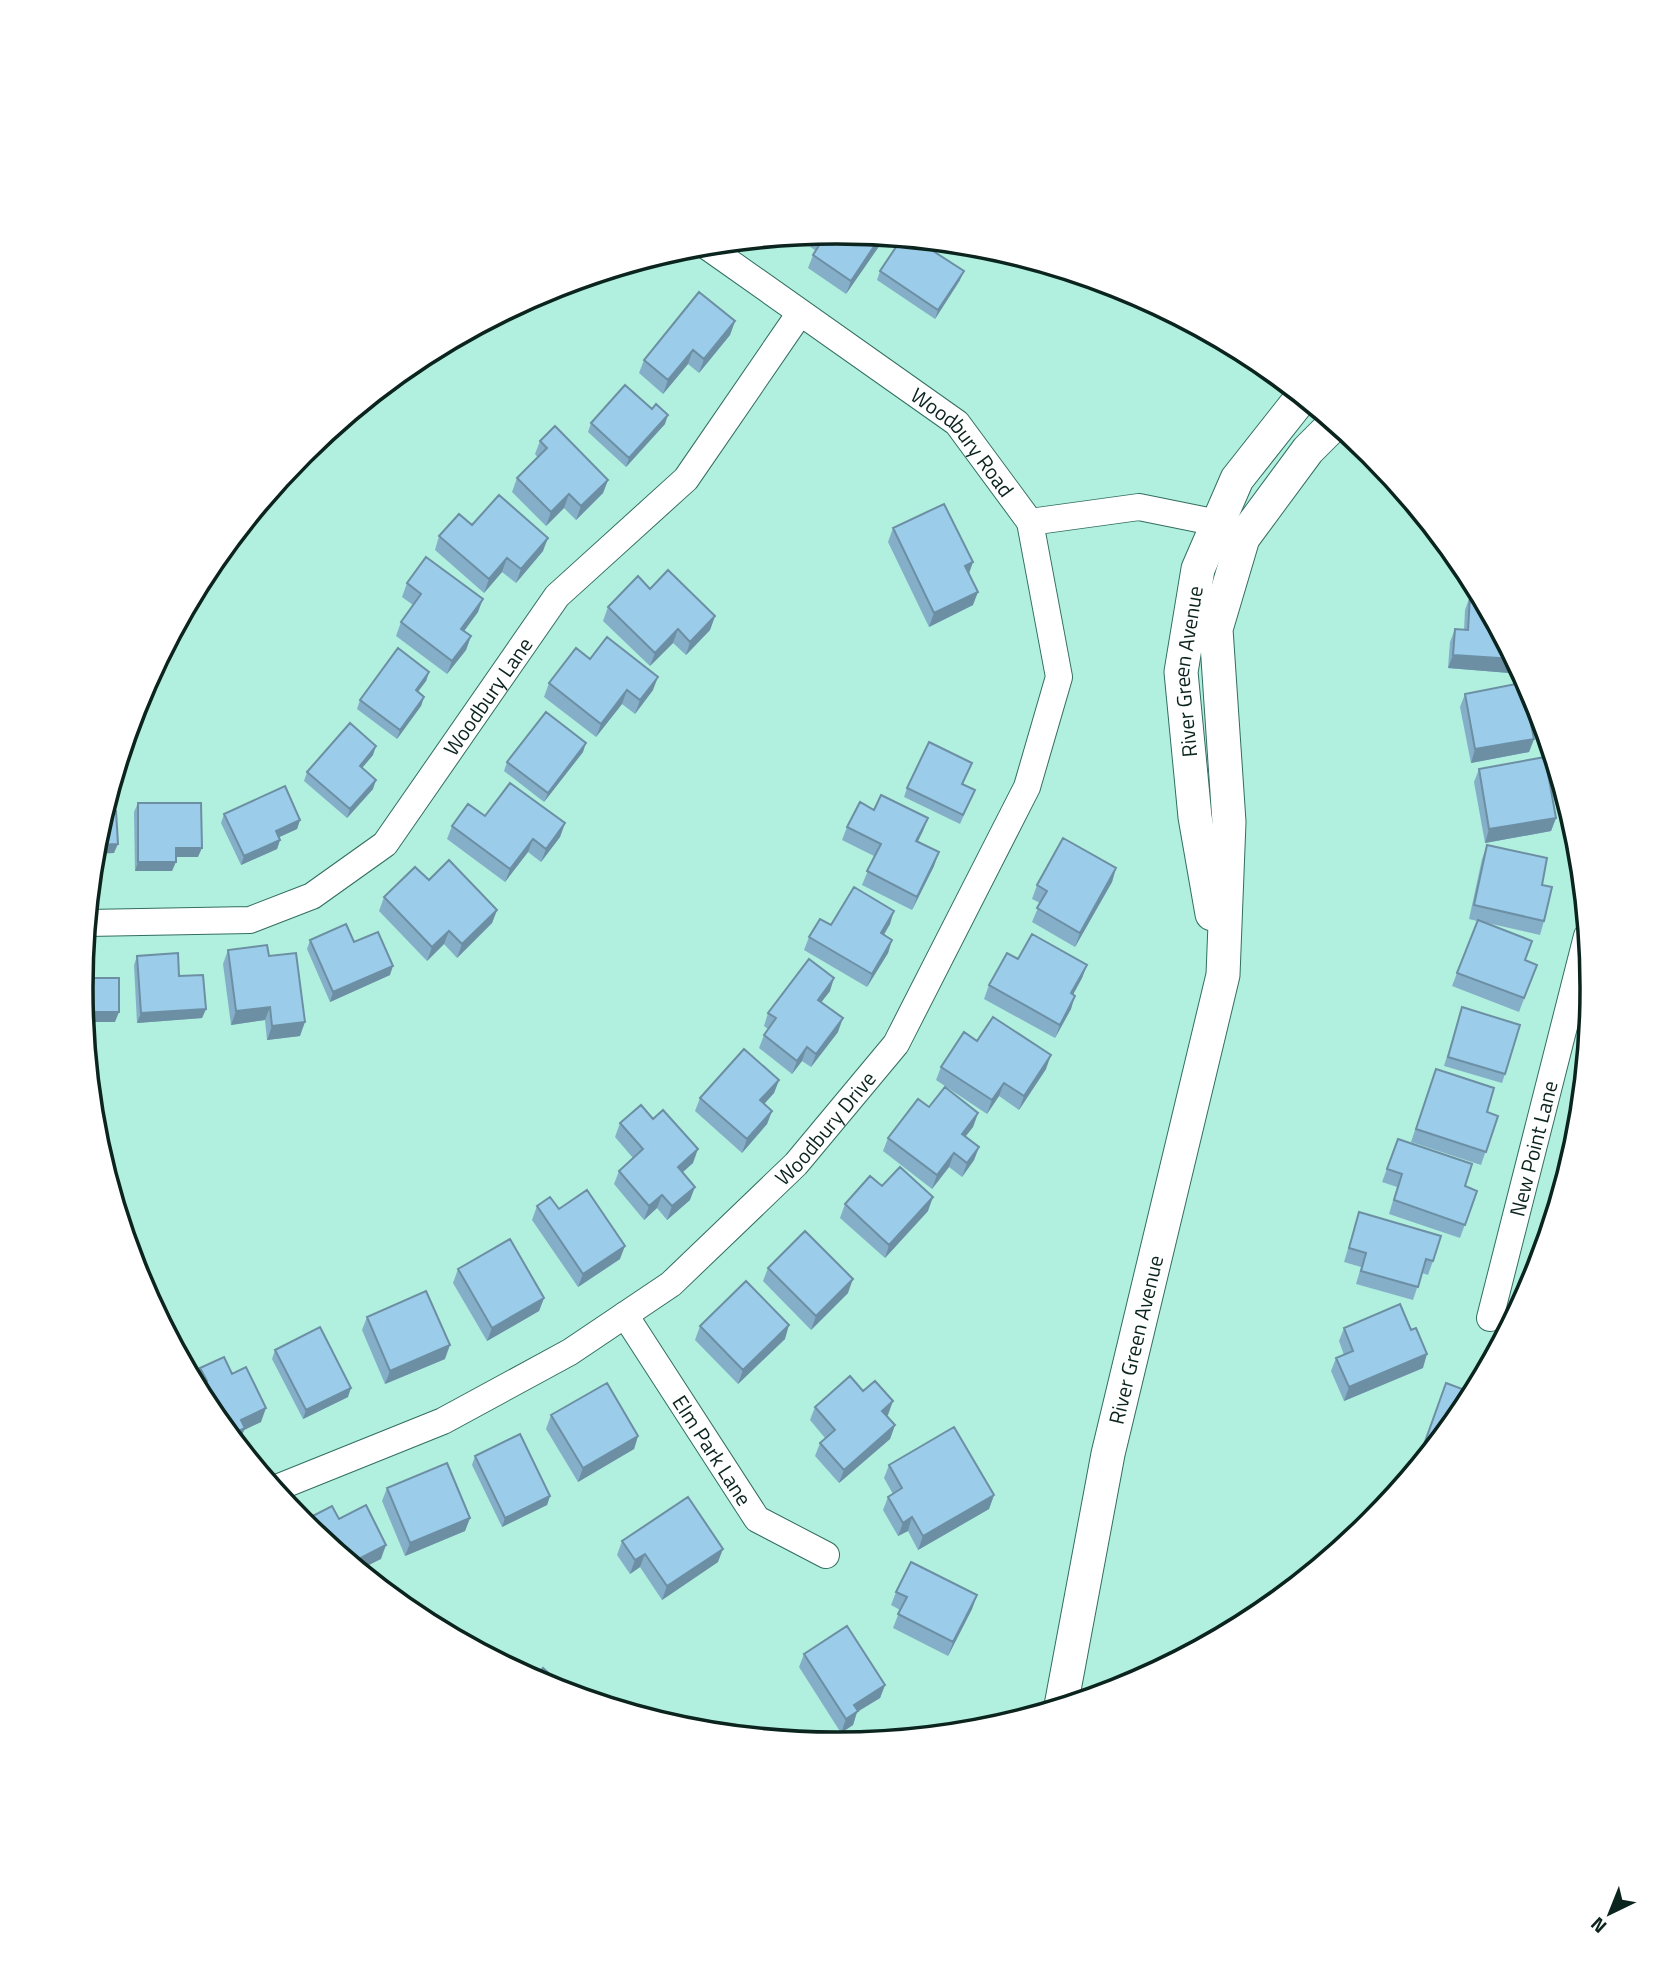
<svg xmlns="http://www.w3.org/2000/svg" width="1673" height="1976" font-family="'Titillium Web',sans-serif">
  <style>
    .lines { fill: none; stroke-linecap: round; stroke-linejoin: round }
    .minor-casing { stroke: #326e60; stroke-width: 28 }
    .tertiary-casing { stroke: #326e60; stroke-width: 35 }
    .minor { stroke: #fff; stroke-width: 26 }
    .tertiary { stroke: #fff; stroke-width: 33 }
    .wall { fill: #85afc9 }
    .shaded-wall { fill: #6c8fa4 }
    .building { fill: #9bccea; stroke: #6c8fa4; stroke-width: 2 }
    .labels { text-anchor: middle; dominant-baseline: central; stroke-width: 7; stroke-linejoin: round; paint-order: stroke }
    .street-label { font-size: 21px; fill: #0b241e; stroke: #fff }
    .rim { fill: none; stroke: #0b241e; stroke-width: 3.5 }
  </style>
  <rect width="100%" height="100%" fill="#b1efde"/>
  <g class="lines">
    <defs>
      <g id="minor">
        <path id="s1" d="M705,245l252,178 73,99 109,-15 79,16 15,9"/>
        <path id="s2" d="M87,923l163,-3 62,-24 73,-52 172,-248 129,-117 114,-166"/>
        <path id="s3" d="M625,1315l132,204 69,36"/>
        <path id="s4" d="M1490,1318l97,-382"/>
        <path id="s5" d="M274,1489l169,-68 127,-69 101,-68 125,-120 100,-120 131,-257 32,-110 -29,-155"/>
      </g>
      <g id="tertiary">
        <path id="s6" d="M1212,914l-17,-97 -14,-145 17,-103 39,-90 60,-76 6,-5"/>
        <path id="s7" d="M1061,1706l47,-252 115,-479 6,-153 -13,-193 27,-91 65,-88 27,-27"/>
      </g>
    </defs>
    <!-- minor casing -->
    <use href="#minor" class="minor-casing"/>
    <!-- tertiary casing -->
    <use href="#tertiary" class="tertiary-casing"/>
    <!-- minor -->
    <use href="#minor" class="minor"/>
    <!-- tertiary -->
    <use href="#tertiary" class="tertiary"/>
  </g>
  <!-- wall -->
  <path class="wall" d="M837,232l47,5 -2,5 -36,52 -38,-26 5,-13 3,-4 -19,-14v-1z
    M880,271l80,9 -25,39 -58,-39z
    M735,321l-5,14 -31,38 -11,-9 -25,30 -24,-21 5,-13z
    M591,423l74,1 -39,43 -38,-35z
    M540,441l68,39 -5,13 -27,27 -12,-12 -18,18 -34,-34 5,-14 21,-20 -3,-4z
    M472,525l71,26 -27,32 -14,-11 -18,21 -49,-43 4,-14z
    M893,528l80,34 -4,11 4,32 -44,22 -41,-85z
    M1459,561l6,7 3,5 -12,-5z
    M407,583l71,29 -14,19 7,5 -5,14 -19,24 -51,-38 5,-14 12,-17 -11,-8z
    M650,589l65,27 -5,14 -24,25 -13,-12 -23,23 -47,-45 5,-14z
    M1470,596l52,78 -74,-6 2,-26 5,-13 9,1 1,-20z
    M590,659l63,31 -18,24 -13,-10 -26,33 -52,-40 5,-14z
    M429,672l-3,9 -8,11 6,5 -3,9 -24,33 -40,-30 3,-9z
    M1465,694l70,31 -3,1 2,13 -5,13 -58,11 -11,-56z
    M583,752l-39,50 -40,-31 3,-9z
    M373,755l-11,13 11,21 -26,29 -43,-37 3,-9z
    M972,763l-9,21 12,6 -15,34 -56,-27 3,-9z
    M1479,769l77,49 -5,13 -66,12 -11,-61z
    M138,803l60,54h-22l-4,14h-37l-1,-59z
    M874,810l54,8 -10,24 16,24 -22,44 -50,-25 12,-29 -32,-16 5,-13z
    M224,814l76,6 -3,9 -18,8 1,3 -3,9 -36,16 -20,-42z
    M485,816l80,7 -5,14 -19,25 -13,-10 -23,30 -58,-43 5,-13z
    M1487,845l55,40 2,36 -4,14 -57,-13 42,38 12,5 -18,47 -67,-26 25,-65 -8,-2 13,-60z
    M1116,868l-4,14 -37,65 -43,-25 8,-19 -8,-4 5,-14z
    M429,880l68,30 -5,13 -35,35 -13,-14 -17,17 -48,-50 5,-14z
    M890,924l-6,11 8,5 -4,13 -21,34 -63,-37 5,-13 22,-12z
    M310,940l44,2 36,33 -60,27 -23,-53z
    M228,950l41,6 31,80 -33,4 -2,-20 -34,5 -8,-61z
    M137,956l42,20 27,33 -4,9 -65,5 -3,-58z
    M1018,959l69,6 -5,13 -9,17 -2,14 -16,29 -71,-39 5,-14z
    M830,991l-9,11 17,30 -27,35 -9,-6 -10,13 -33,-26 5,-13 4,-6 -4,-3 4,-13z
    M1462,1007l43,67 -3,9 -58,-17z
    M977,1041l69,28 -27,41 -20,-14 -12,18 -51,-34 5,-13z
    M779,1080l-5,13 -10,11 8,7 -5,13 -25,29 -47,-42 5,-13z
    M1431,1082l56,30 11,4 -17,49 -70,-23z
    M929,1107l49,6 -5,14 -8,10 14,10 -5,13 -12,17 -13,-10 -17,22 -49,-38 5,-13z
    M620,1123l73,40 -11,9 8,28 -23,20 -10,-12 -13,12 -30,-36 5,-13 14,-13 -18,-21z
    M1398,1139l67,47 12,5 -17,47 -71,-24 8,-27 -15,-5z
    M882,1186l46,25 -43,47 -45,-40 5,-14z
    M537,1206l22,3 61,50 -42,28 -46,-67z
    M1359,1212l74,49 -5,14 -6,-2 -9,27 -57,-16 5,-17 -17,-5z
    M768,1268l80,25 -37,37 -48,-49z
    M458,1269l86,29 -5,13 -52,30 -34,-58z
    M367,1317l78,42 -60,25 -23,-54z
    M700,1326l85,13 -47,45 -43,-44z
    M1344,1328l79,40 -79,33 -13,-30 5,-13 8,-3 -5,-14z
    M275,1350l73,47 -45,22 -31,-60z
    M200,1368l32,6 29,48 -17,8 -4,11 -43,-56 -2,-3z
    M1446,1383l24,9 -5,16 -46,57 -2,-1z
    M863,1391l30,10 -7,15 9,9 -5,14 -51,44 -24,-27 5,-13 5,-5 -15,-18 5,-13z
    M551,1415l87,21 -4,13 -56,33 -32,-53z
    M475,1456l75,40 -3,9 -45,22 -30,-62z
    M889,1465l105,30 -5,14 -71,41 -10,-19 -10,5 -15,-26 5,-13 5,-3 -9,-16z
    M387,1488l83,30 -5,13 -60,25 -23,-55z
    M622,1541l96,21 -56,38 -22,-33 -10,7 -13,-19z
    M896,1592l81,3 -5,14 -24,47 -55,-28 7,-18 -9,-5z
    M804,1654l81,31 -5,13 -23,14 -4,13 -12,8 -42,-66z"/>
  <!-- shaded-wall -->
  <path class="shaded-wall" d="M881,236l3,1 -2,5 -36,52 5,-13z
    M964,271l-4,9 -25,39 3,-9z
    M735,321l-5,14 -31,38 5,-14z
    M693,350l-5,14 -25,30 5,-14z
    M668,415l-3,9 -39,43 3,-9z
    M608,480l-5,13 -27,27 5,-14z
    M569,494l-5,14 -18,18 5,-14z
    M548,538l-5,13 -27,32 5,-14z
    M507,558l-5,14 -18,21 5,-14z
    M973,562l-5,14 -3,-10z
    M978,592l-5,13 -44,22 5,-14z
    M483,599l-5,13 -22,30 5,-13z
    M715,616l-5,14 -24,25 4,-13z
    M678,629l-5,14 -23,23 5,-13z
    M471,636l-5,14 -19,24 5,-13z
    M1453,655l61,4 8,15 -74,-6z
    M429,672l-3,9 -14,18 4,-9z
    M658,677l-5,13 -18,24 5,-14z
    M627,690l-5,14 -26,33 5,-13z
    M424,697l-3,9 -24,33 3,-9z
    M1539,712l-4,13 -10,3 4,-14z
    M1534,739l-5,13 -58,11 4,-14z
    M586,743l-3,9 -39,50 4,-9z
    M376,746l-3,9 -17,20 4,-9z
    M376,780l-3,9 -26,29 3,-9z
    M928,818l-5,13 -12,23 5,-13z
    M1556,818l-5,13 -66,12 4,-14z
    M300,820l-3,9 -24,11 3,-9z
    M565,823l-5,14 -19,25 5,-13z
    M533,839l-5,13 -23,30 5,-13z
    M280,840l-3,9 -36,16 3,-9z
    M118,844l-4,9 -20,1 1,-9z
    M176,848h26l-4,9h-26z
    M939,852l-5,14 -22,44 5,-13z
    M138,862h38l-4,9h-37z
    M1116,868l-4,14 -37,65 5,-14z
    M497,910l-5,13 -35,35 5,-14z
    M894,911l-4,13 -14,23 5,-14z
    M449,931l-5,13 -17,17 5,-14z
    M892,940l-4,13 -21,34 5,-13z
    M1087,965l-5,13 -16,29 5,-14z
    M393,966l-3,9 -60,27 3,-10z
    M834,978l-4,13 -17,22 5,-13z
    M1075,996l-4,13 -16,29 5,-13z
    M270,1007l-5,13 -34,5 5,-14z
    M206,1009l-4,9 -65,5 4,-10z
    M83,1012h36l-4,10h-31z
    M843,1018l-5,14 -27,35 5,-13z
    M305,1022l-5,14 -33,4 5,-14z
    M807,1047l-5,14 -10,13 5,-13z
    M1051,1055l-5,14 -27,41 5,-14z
    M779,1080l-5,13 -18,20 4,-13z
    M1004,1083l-5,13 -12,18 5,-14z
    M772,1111l-5,13 -25,29 5,-14z
    M978,1113l-5,14 -16,20 5,-13z
    M979,1147l-5,13 -12,17 5,-14z
    M698,1149l-5,14 -20,18 5,-14z
    M954,1153l-5,14 -17,22 5,-14z
    M695,1187l-5,13 -23,20 5,-14z
    M662,1195l-5,13 -13,12 5,-14z
    M933,1197l-5,14 -43,47 4,-13z
    M625,1246l-5,13 -42,28 5,-13z
    M853,1279l-5,14 -37,37 5,-14z
    M544,1298l-5,13 -52,30 5,-13z
    M789,1325l-4,14 -47,45 5,-14z
    M450,1345l-5,14 -60,25 5,-13z
    M1427,1354l-4,14 -79,33 5,-14z
    M351,1388l-3,9 -45,22 3,-9z
    M893,1401l-5,14 -11,9 5,-13z
    M266,1408l-5,14 -17,8 -4,11 -3,2 -7,-8 11,-15z
    M895,1425l-5,14 -51,44 5,-13z
    M638,1436l-4,13 -56,33 5,-14z
    M994,1495l-5,14 -71,41 5,-14z
    M550,1496l-3,9 -45,22 3,-9z
    M912,1517l-4,14 -10,5 5,-13z
    M470,1518l-5,13 -60,25 5,-13z
    M386,1545l-5,14 -22,11 -8,-7z
    M723,1549l-5,13 -56,38 5,-14z
    M645,1554l-5,13 -10,7 5,-14z
    M977,1595l-5,14 -24,47 5,-14z
    M885,1685l-5,13 -23,14 -4,13 -12,8 5,-14 8,-14z"/>
  <!-- building -->
  <path class="building" d="M837,232l44,4 -30,45 -38,-26 10,-16 -7,-5z
    M902,238l14,2 48,31 -26,39 -58,-39z
    M699,292l36,29 -31,38 -11,-9 -25,30 -24,-20z
    M625,385l27,24 4,-5 12,11 -39,43 -38,-35z
    M555,426l53,54 -27,26 -12,-12 -18,18 -34,-34 30,-30 -7,-7z
    M499,495l49,43 -27,31 -14,-11 -18,21 -50,-43 20,-22 13,11z
    M944,504l29,58 -8,4 13,26 -44,21 -41,-85z
    M426,557l57,42 -22,30 10,7 -19,25 -51,-39 20,-28 -14,-11z
    M668,570l47,46 -25,26 -12,-13 -23,24 -47,-46 30,-31 12,13z
    M1470,596l11,1 33,62 -61,-4 2,-26 13,1z
    M607,637l51,40 -18,23 -13,-10 -26,34 -52,-41 27,-35 14,11z
    M398,648l31,24 -13,18 8,7 -24,33 -40,-30z
    M1526,682l9,17 4,13 -10,2 5,25 -59,10 -10,-55z
    M546,712l40,31 -38,50 -41,-31z
    M350,723l26,23 -16,20 16,14 -26,29 -43,-37z
    M929,742l43,21 -10,21 13,6 -12,25 -56,-27z
    M1545,757l11,61 -67,11 -10,-60z
    M510,783l55,40 -19,26 -13,-10 -23,30 -58,-43 16,-22 17,12z
    M285,786l15,34 -24,11 4,9 -36,16 -20,-42z
    M881,795l47,23 -12,23 23,11 -22,45 -50,-26 14,-27 -34,-17 13,-25 14,8z
    M138,803h63l1,45h-26v14h-38z
    M116,811l2,33 -23,1 9,-33z
    M1063,838l53,30 -36,65 -43,-25 10,-17 -10,-6z
    M1487,845l60,13 -5,27 10,2 -8,34 -70,-16z
    M449,860l48,50 -35,34 -13,-13 -17,16 -48,-50 31,-30 14,13z
    M854,887l40,24 -13,22 11,7 -20,34 -63,-37 11,-18 11,6z
    M1478,920l54,21 -7,19 12,5 -13,33 -67,-25z
    M346,924l8,18 24,-10 15,34 -60,26 -23,-52z
    M1032,934l55,31 -16,28 4,3 -15,29 -71,-40 18,-32 11,6z
    M267,945l2,11 27,-3 9,69 -33,4 -2,-19 -34,4 -8,-61z
    M178,953l1,23 24,-1 3,34 -65,4 -4,-57z
    M809,959l25,19 -16,22 25,18 -27,36 -9,-7 -10,14 -33,-26 12,-17 -8,-5z
    M83,961h9v17h27v34h-36l-3,-24z
    M1462,1007l58,18 -15,49 -57,-17z
    M993,1017l58,38 -27,41 -20,-13 -12,17 -51,-33 23,-35 13,9z
    M744,1049l35,31 -19,20 12,11 -25,28 -47,-41z
    M1436,1069l58,19 -7,24 11,4 -12,36 -70,-23z
    M945,1087l33,26 -16,21 17,13 -12,16 -13,-10 -17,22 -49,-37 30,-39 11,8z
    M641,1105l12,14 10,-9 35,39 -20,18 17,20 -23,19 -10,-11 -13,11 -30,-35 24,-22 -23,-26z
    M1398,1139l74,25 -7,22 12,5 -12,34 -71,-25 8,-26 -15,-5z
    M900,1167l33,30 -44,48 -44,-41 25,-28 12,10z
    M587,1190l38,56 -42,28 -46,-68 13,-9 9,12z
    M1359,1212l82,24 -8,25 -7,-2 -8,28 -57,-16 5,-18 -17,-5z
    M805,1231l48,48 -37,37 -48,-48z
    M510,1239l34,59 -52,30 -34,-59z
    M746,1281l43,44 -46,45 -43,-44z
    M426,1291l24,54 -60,26 -23,-54z
    M1400,1304l11,26 5,-2 11,26 -78,33 -13,-29 17,-7 -9,-23z
    M320,1327l31,61 -45,22 -31,-60z
    M224,1357l8,17 14,-7 20,41 -25,12 4,8 -15,7 -22,-27 -12,-22 11,-5 -7,-13z
    M850,1376l13,15 12,-10 18,20 -11,10 13,14 -51,45 -24,-27 15,-13 -20,-23z
    M607,1383l31,53 -55,32 -32,-53z
    M1446,1383l24,9 3,-8 4,1 -12,23 -37,45 -6,-3z
    M954,1427l40,68 -71,41 -11,-19 -9,6 -15,-26 14,-9 -13,-23z
    M520,1434l30,62 -45,22 -30,-62z
    M447,1463l23,55 -60,25 -23,-55z
    M688,1497l35,52 -56,37 -22,-32 -10,6 -13,-19z
    M366,1505l20,40 -35,18 -50,-41 31,-16 7,13z
    M911,1562l66,33 -24,47 -55,-28 9,-17 -11,-5z
    M847,1626l38,59 -31,20 4,6 -12,8 -42,-65z
    M520,1667l14,12 9,-11 19,17 -4,5 -11,-4 -30,-16z"/>
  <g class="labels">
    <!-- street labels -->
    <g class="street-label">
      <text stroke="none"><textPath href="#s1" startOffset="326">Woodbury Road</textPath></text>
      <text stroke="none"><textPath href="#s6" startOffset="245">River Green Avenue</textPath></text>
      <text stroke="none"><textPath href="#s2" startOffset="499">Woodbury Lane</textPath></text>
      <text stroke="none"><textPath href="#s5" startOffset="668">Woodbury Drive</textPath></text>
      <text stroke="none"><textPath href="#s4" startOffset="175">New Point Lane</textPath></text>
      <text stroke="none"><textPath href="#s7" startOffset="374">River Green Avenue</textPath></text>
      <text stroke="none"><textPath href="#s3" startOffset="161">Elm Park Lane</textPath></text>
    </g>
  </g>
  <!-- crop -->
  <path d="M0 0H1673V1976H0ZM836 244H837A743 743 0 0 1 1580 987V989A743 743 0 0 1 837 1732H836A743 743 0 0 1 93 989V987A743 743 0 0 1 836 244Z" fill="#fff" fill-rule="evenodd"/>
  <path class="rim" d="M836 244H837A743 743 0 0 1 1580 987V989A743 743 0 0 1 837 1732H836A743 743 0 0 1 93 989V987A743 743 0 0 1 836 244Z"/>
  <!-- north arrow -->
  <g transform="translate(1610 1913) rotate(223)" stroke="#ffffff" stroke-width="5" paint-order="stroke">
  <path d="M0-5L12 26L0 18L-12 26Z" fill="#0b241e"/>
  <text y="-10" font-size="19" font-weight="bold" text-anchor="middle" fill="#0b241e">N</text>
  </g>
</svg>
